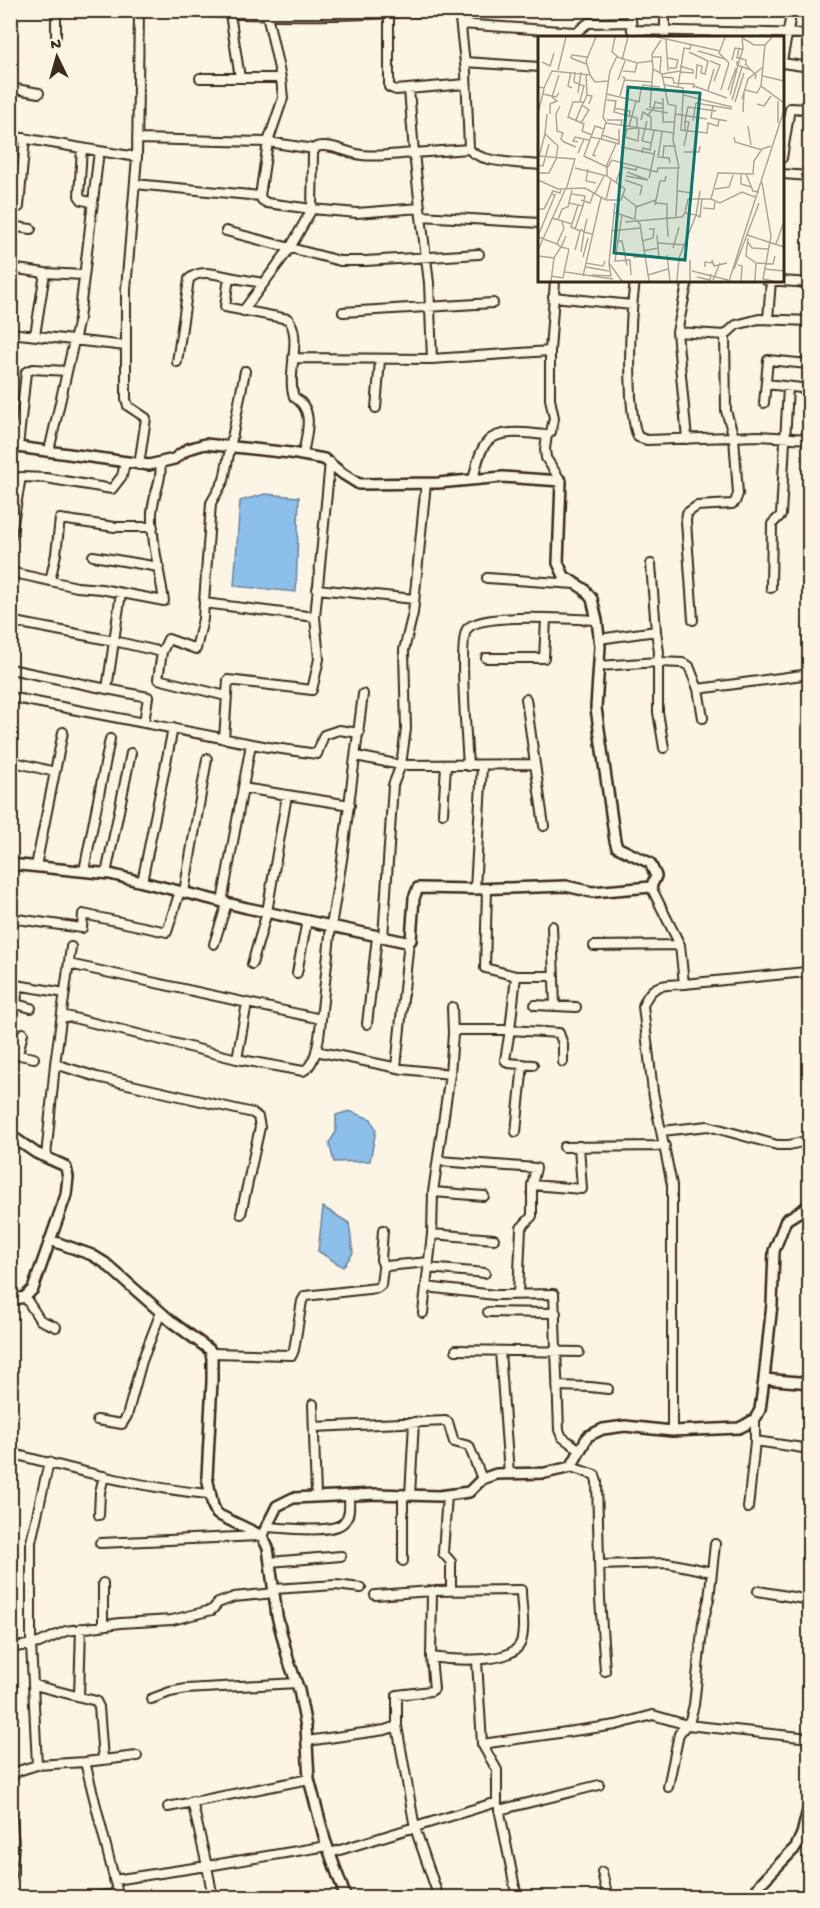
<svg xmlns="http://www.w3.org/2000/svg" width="820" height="1908" font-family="'Gochi Hand',sans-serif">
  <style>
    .water { fill: #8cbfe9; stroke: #6c8398; stroke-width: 1.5 }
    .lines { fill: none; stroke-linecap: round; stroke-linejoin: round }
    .minor-casing { stroke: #3b2a1e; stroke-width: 12 }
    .tertiary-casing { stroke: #3b2a1e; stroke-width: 14 }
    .minor { stroke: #fcf5e5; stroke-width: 8 }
    .tertiary { stroke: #fcf5e5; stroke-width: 9 }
    .inset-road { fill: none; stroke: #afa495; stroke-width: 1.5 }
    .view { fill: #0f766e; fill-opacity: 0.15; stroke: #0f766e; stroke-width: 3 }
    .inset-edge { fill: none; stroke: #3b2a1e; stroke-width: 3 }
  </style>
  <rect width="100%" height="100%" fill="#fcf5e5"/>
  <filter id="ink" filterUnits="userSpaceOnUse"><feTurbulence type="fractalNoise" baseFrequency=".0167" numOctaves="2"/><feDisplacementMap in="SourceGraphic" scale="12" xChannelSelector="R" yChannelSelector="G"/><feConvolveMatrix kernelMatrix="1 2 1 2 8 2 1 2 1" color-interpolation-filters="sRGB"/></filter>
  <g filter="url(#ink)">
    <!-- water -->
    <path class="water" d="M265,494l34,3 -3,95 -62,-6 6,-85z
      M349,1111l22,8 5,11 -6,31 -36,1 -5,-19 7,-11v-17z
      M323,1207l26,16 4,30 -10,14 -25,-16z"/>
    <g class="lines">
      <defs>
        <path id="minor" d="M56,10v26
          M192,10c85,9 172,5 257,0
          M266,10l15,68 2,20 -15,44 -8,54 2,4 5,3 45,6 1,-56 3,-6c15,-4 31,6 46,8 17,2 35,-1 52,-2l-5,-64
          M459,10l7,62 3,77c10,14 53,14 71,16
          M630,10l2,20 178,4
          M230,14l10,64
          M389,14v73l7,3 70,-6
          M461,24l113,8 4,-1 10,-8 43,-1
          M665,38v-28
          M782,61l10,-51
          M465,62l75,5
          M782,63l28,4
          M200,78h81
          M10,88l29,5
          M10,136l89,15 -20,168 -30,132
          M137,139l131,3 46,7
          M82,148l-3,48 3,4 9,2
          M99,151l38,6 2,-147
          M782,158l8,-50 20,1
          M782,174l28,2
          M135,184l125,12
          M19,207l6,-69
          M420,208l9,75 3,76 118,-8
          M421,216l119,7
          M10,226l21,3
          M226,231l114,30h25l114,-7
          M10,268l35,5 -10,62
          M45,273l39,2
          M229,277l34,6
          M555,280l-5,71v48l4,19 -3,14 -4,3 -2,14 1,9 15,23
          M635,280c-5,39 -6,77 -4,116 1,13 2,30 7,41l9,3 111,-4 52,3
          M766,280l44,3
          M553,297l79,8
          M243,311l47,-63 22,-39 45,4 63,-5 -6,-55 55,-4
          M343,312l150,-9
          M768,319l3,-39
          M677,332l11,-52
          M10,333l116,13v53l2,7 18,12 -7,47
          M725,335l11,-10 23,-6 51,2
          M126,346v-57l11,-132
          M293,358l139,1
          M177,362l12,-83c11,-10 26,-5 40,-2l-4,30 63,12c15,17 -2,56 6,78 22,13 12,37 9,58
          M245,371l-21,109 -13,23 -7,100 111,14
          M766,384l44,5
          M764,403l4,-43 40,4
          M376,408l4,-48
          M687,439l-10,-107 48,3 1,76 8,26 4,57 -3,8 -3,2 -35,2 -10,7 -1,8 7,99
          M18,447l8,-75 7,-3 33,2
          M473,480c3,-12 6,-30 15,-39 13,-13 43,-7 59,-6
          M426,483l-13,130 -9,37 2,79 -5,36 134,-1 9,62
          M10,540l11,-63 25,1 66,11 10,-13 3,-13
          M93,556l66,11
          M651,564l5,67
          M10,572l67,15 24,2 63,12c-4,-29 -13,-60 -12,-88 1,-18 11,-33 8,-51
          M487,578l88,6
          M50,581l6,-27 4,-35 55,8h38
          M771,588l1,-64 9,-9 7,-128
          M317,589l97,10
          M10,621l104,20 7,-48
          M599,639l57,-8 3,21 -1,10 25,1 6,3 9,23 5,29
          M162,652l6,-13 28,10 7,-30 1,-16
          M486,658h58l2,-39
          M599,666l59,-4v50l6,36
          M10,669l97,20
          M698,689l112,-15
          M10,697l258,50 49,7 7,-19 15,-5 20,3
          M526,699l9,65
          M144,722l4,-25 -41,-8 7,-48 48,11 -4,27 68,17
          M224,739l4,-59 84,10 7,-31 -4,-42 15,-155
          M356,756l45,9 -8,20 -10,153
          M10,761l45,11
          M468,766c-1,-21 -10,-125 -1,-137 13,-17 106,-10 130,-9
          M243,788l107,17
          M10,791v6
          M443,813l3,-47
          M36,866l27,-134
          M84,871l26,-132
          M106,874l25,-121
          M142,882l31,-154
          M651,887l29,58 4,39c-21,1 -33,-1 -41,22l10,86 19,93v246
          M475,889l7,-123
          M487,889l-2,79 31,8h37
          M184,892l23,-133
          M222,902l29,-158
          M10,918l72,10 1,-14 84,18 13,-41
          M552,926l3,80
          M214,944l13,-41
          M594,946l86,-1
          M252,964l15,-52 20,-117
          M297,973l10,-53
          M10,984l55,9
          M684,984l122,-12
          M18,985l-2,19 15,4
          M535,1005l41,2
          M452,1007l1,27
          M62,1015l175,44 66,12c14,-6 17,-38 18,-52l-252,-55
          M321,1019l10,-93 11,-66 21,-166
          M367,1024l10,-87
          M316,1051l87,18 47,5
          M10,1053l24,5
          M18,1054l5,-21
          M237,1059l10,-56
          M55,1064l42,13 156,36 5,4 2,10 -19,87
          M533,1065l-25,-2 -3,-3 5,-30 49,3 4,11v18
          M396,1067l13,-126
          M662,1131l46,-5 69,19h12l21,-5
          M516,1132l7,-68
          M564,1147l101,-1
          M46,1157l9,-93 16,-117
          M439,1161l97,7 -4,17
          M433,1192l51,4
          M383,1230l-2,30 3,7
          M432,1234l62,5
          M428,1268l57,5
          M426,1287l69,8 59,-1 5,136 3,7 18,13
          M518,1294l3,-66 11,-12v-31l50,4 -3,-43
          M25,1297l15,23 16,7
          M488,1312l68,1
          M423,1313l9,-79 1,-42 17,-118 3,-40 4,-4h53l6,-54
          M456,1350l123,2
          M500,1351l9,123
          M211,1353l81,2 2,-5 8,-49 3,-5 72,-8 4,-3 2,-17 3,-2 43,-4
          M557,1386l33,1 18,2
          M313,1404l3,92
          M97,1420l25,4 5,-8 15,-55 19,-49
          M314,1427l131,-6 3,1 6,20 15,4 13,33
          M755,1441l55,8
          M10,1453c66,17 132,35 199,41
          M49,1462l-18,80v102l6,121 48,-3 34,136
          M571,1467l24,8 2,7 3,117 5,72
          M410,1495l4,-73
          M447,1495l-4,58 8,9v29
          M748,1508l7,-67v-22
          M99,1515l1,-23 4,-16
          M267,1527c15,1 65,7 76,-4 8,-7 6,-18 6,-27
          M100,1543l160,-7
          M403,1561v-66
          M270,1562l71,-6
          M599,1565l69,-2 44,9
          M274,1589l62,-4 25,3
          M758,1591l52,9
          M103,1625v-42
          M10,1648l29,-5 27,-12 54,-8 52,-3 40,-10 6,-7 16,-6 40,-4
          M431,1657c19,3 82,8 90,-15 5,-15 0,-36 0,-52l-89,1
          M34,1685l62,16 3,6 4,52
          M79,1696l2,-68
          M151,1699l19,-7 16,-3 111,-6
          M397,1726l18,102 24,70
          M307,1741l78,-11 12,-4v-31l34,-4 3,-2 -3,-32 1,-66 -57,4
          M482,1744l134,-19 37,-10 34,10 123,13
          M85,1762l52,-6
          M10,1779l8,-8 19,-6
          M668,1787l11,-53 11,-14 4,-15 9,-83 6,-23 6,-55
          M10,1797l4,49 -4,36
          M168,1807l141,-28
          M499,1808l18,90
          M499,1810l100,-25
          M330,1853l167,-51v-32l-15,-26 -5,-83
          M602,1872l6,26
          M114,1880l93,-14 -15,-65
          M77,1898l41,-4
          M213,1898l-6,-32 120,-20"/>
        <path id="tertiary" d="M10,446l139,19 25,-6 14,-10 17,-5 86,9 33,6 19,15 16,10 79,-1 65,-6 58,4 -3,82 6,13 20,13 8,10 5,21 3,26 -4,62 19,133 2,6 33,16 6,13 -5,11 -59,5 -26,-6 -91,3 -57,-1 -4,10 -3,42 -5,2 -159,-34 -137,-34 -100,-10
          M10,1135l26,18 27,12 3,3 2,9 -2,18 -33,94 -8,8 -15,3
          M810,1205l-24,15 -12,31 -2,53 -8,75 46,4
          M50,1240l42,15 13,8 67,59 38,28 2,8v23l-5,96 6,29 4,8 45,22 6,12 9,68 11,43 11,31 7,37 3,52 16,61 21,58
          M262,1536l15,-30 16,-8 83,-4 63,2 30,-4 13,-13 14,-5 49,-1 26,-6 17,-31 15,-7 22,-3 47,5 67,-3 6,-3 10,-6 5,-9 4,-31
          M751,1898l11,-16 34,-35 6,-13 8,-32"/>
      </defs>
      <!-- minor casing -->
      <use href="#minor" class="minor-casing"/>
      <!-- tertiary casing -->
      <use href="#tertiary" class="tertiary-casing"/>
      <!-- minor -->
      <use href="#minor" class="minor"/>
      <!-- tertiary -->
      <use href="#tertiary" class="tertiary"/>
    </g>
  </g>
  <!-- overview -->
  <g transform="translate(538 36)">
    <rect width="246" height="246" fill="#fcf5e5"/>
    <path class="inset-road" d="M119,1l63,14M203,1l13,8h11M234,1l-7,8 -4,41 23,17M128,4l2,31M201,12l-2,10h3l3,-9M160,15l27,8M151,16l19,9 -3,13 -4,-1 1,-7 -5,-1 -1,14M79,21l20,6 15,-2M114,21h9l-1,15M130,22l10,2 -2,8h-7M84,24l6,-23M194,24l3,-12 8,1 -1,-12M172,25l10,4 -6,16M199,25v4l14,5M4,26l8,4 4,-13M48,28l-15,-6 1,-3 15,2M207,28l11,11 -1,4M142,30l13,4v3l-13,-1M115,33l-3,38 4,1 1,-6 8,2v-6M20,34l8,-33M85,35l12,1 2,-9M33,36l-3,14 4,2M37,36l-1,10 10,4 -4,15M48,38l1,21M124,38l18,-3M52,39l5,7 13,-1M225,40l21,5M125,41l10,1 1,5 20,1 -1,4M80,44l7,-19M86,44l27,2M127,49l18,3v7l49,12M156,50l33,12M0,51l6,1 8,-17 38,4 -4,-14 10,-24M140,51l6,-39 6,1 1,-5M104,53l1,-4 17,2M170,54l6,-21M183,54l8,-27 -10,-10 6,-16M190,54l8,-22M207,54l12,3 4,-7M40,57l3,-21M5,58l13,3 3,-4M69,58l29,7 -7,26M145,59l-1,20 25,4M192,59l10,-37 6,2v4M82,60l5,-18 -3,-1M204,63l6,-20 15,-12M69,64l9,1 -2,11 23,6v11M194,64l10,-33M98,65l3,1 2,-13 27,2M46,66h-11l-5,15 16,7 -2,7 10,4M197,66l9,-29M45,68l4,-9 5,1 -3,8M219,68l7,2 7,-10M175,69l-2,13 16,3M22,70l-4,8 1,17 6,2 -2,6 3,3 12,5M76,72l16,3 -1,6M125,72v14h11M108,73l22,4M205,76l1,-19M0,77l6,-24M12,78v-10l7,-3 -5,-4 7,-22M137,78l7,1 -1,15 26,3 1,-10 10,3 1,-7M109,80l7,-8h9v-4M38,84l6,-15 7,5 -8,13M69,84h15l-1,5M103,84l2,-8 8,5v12M109,85l-5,20 9,2M147,85l3,-14 28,4M155,85l3,-18 36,6M68,87l68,10M240,87v-22M210,90l3,19M98,92l-9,1 -2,8 13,4 1,-12M124,96l-4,25 11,1 1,5M64,99l18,6M52,101l11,2 5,-17 -3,-5 7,-46 7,-15 -5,-4 3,-15M196,101l1,5 27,8M63,103l18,5v-15M40,106l-5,-1 2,-4 9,2M146,110l5,-24 -4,-1v10M83,111l33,7M146,116h15l1,-6M40,117l6,-14 5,1M104,117l1,-5 7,2 4,-20M0,120l37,3 -9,31M58,120l-3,-1 7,-16M125,121l1,-11h12M0,124l7,-26M0,129l5,1 6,-22M68,131l10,-23M84,131l14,3 1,-4M37,132l32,8M69,132l5,-8 45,12 1,-4h21l-6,-28 3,-34 -8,-2 -6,-30 -9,-5 -1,-15 9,-14M50,133l-2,12 10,2M0,137h11l7,-14 2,-13 -13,-12 2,-20M203,138v10l10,3M208,138l7,17 6,1M88,140l22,4 -21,-8M111,142l6,-28M0,144l20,9 27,-1 21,12h15l4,-11 -18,-13v-9l-23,-11 11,-30 9,3M87,144l17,6 -2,9M78,146l7,-19M224,146l9,54 -8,43 10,2M177,153l14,-2 4,-12M140,155l14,2 -1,4M162,155l-4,24 4,2 2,-19M57,157l9,-17M34,158l13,2 -2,10M85,160l13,10 -1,13 5,5 9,57M173,163l9,4 22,-11 13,5M43,164l9,3 4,-11M68,164l5,-21M31,167l14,3 -8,23M77,167l-6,60 13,18M118,167l11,1v14M117,169l5,-24h5l1,-5M98,171l20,-7M165,172l11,1 1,-7M0,173h6l9,-18 7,2 1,-3M75,176l21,7M84,179l-4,26h4l5,24M138,181l2,-48M14,182l20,6M49,183l-3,13 8,2M129,183l1,18M20,184l4,-11 6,-2 4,-17M87,186l57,-5 3,-4M42,193l4,3 -3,20M73,195l29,-3M209,199l37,12M0,200l17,-41 -3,-1M28,200l-5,11 8,2M0,201l19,7M210,202l-2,18 10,7 -1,18M80,205l-3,20 15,-1 1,15M104,205l11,-3 1,-9h-5M210,206l4,6 16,1M119,207l30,2M238,208l7,-20M135,212l6,-21M0,214l27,-60M37,214l5,-19 -9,-4 7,-22M105,215l15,-3 -1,-13M129,219l3,26M0,220l16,2 -3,23M45,221l5,-19M95,221h26l-1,-9M16,222l7,-11 -4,-3 7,-16 -2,-6M152,224v21M48,227l15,-65M219,227l16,1 2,-8M200,229l4,1 -1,15M48,231l23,4M167,231v-5l7,1v-3l2,6 13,-3M196,233l25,-66M226,233l20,2M154,235l36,9M27,236l48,7M54,239l19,1 -2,-12M110,239l20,-6M13,240l12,2 6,-29M45,240l3,-13 17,3 2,-5M159,241l13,3 1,-6M175,244l7,-17M139,245l2,-23 17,-43 -11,-2 3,-14h23l7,-26 35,1 1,-13 8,-12 9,-3M191,245l55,-171"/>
    <path class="view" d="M90,51l72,6 -15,167 -71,-7z"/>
    <rect width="246" height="246" class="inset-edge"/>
  </g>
  <!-- margin -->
  <rect width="820" height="1908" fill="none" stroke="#fcf5e5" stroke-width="36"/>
  <rect x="18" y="18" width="784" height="1872" fill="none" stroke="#3b2a1e" stroke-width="2" filter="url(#ink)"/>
  <!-- north arrow -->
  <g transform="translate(57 57) rotate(355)" stroke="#fcf5e5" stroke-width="4.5" paint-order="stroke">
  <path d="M0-4.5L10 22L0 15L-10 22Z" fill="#3b2a1e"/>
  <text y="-9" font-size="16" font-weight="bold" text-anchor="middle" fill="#3b2a1e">N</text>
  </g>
</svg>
